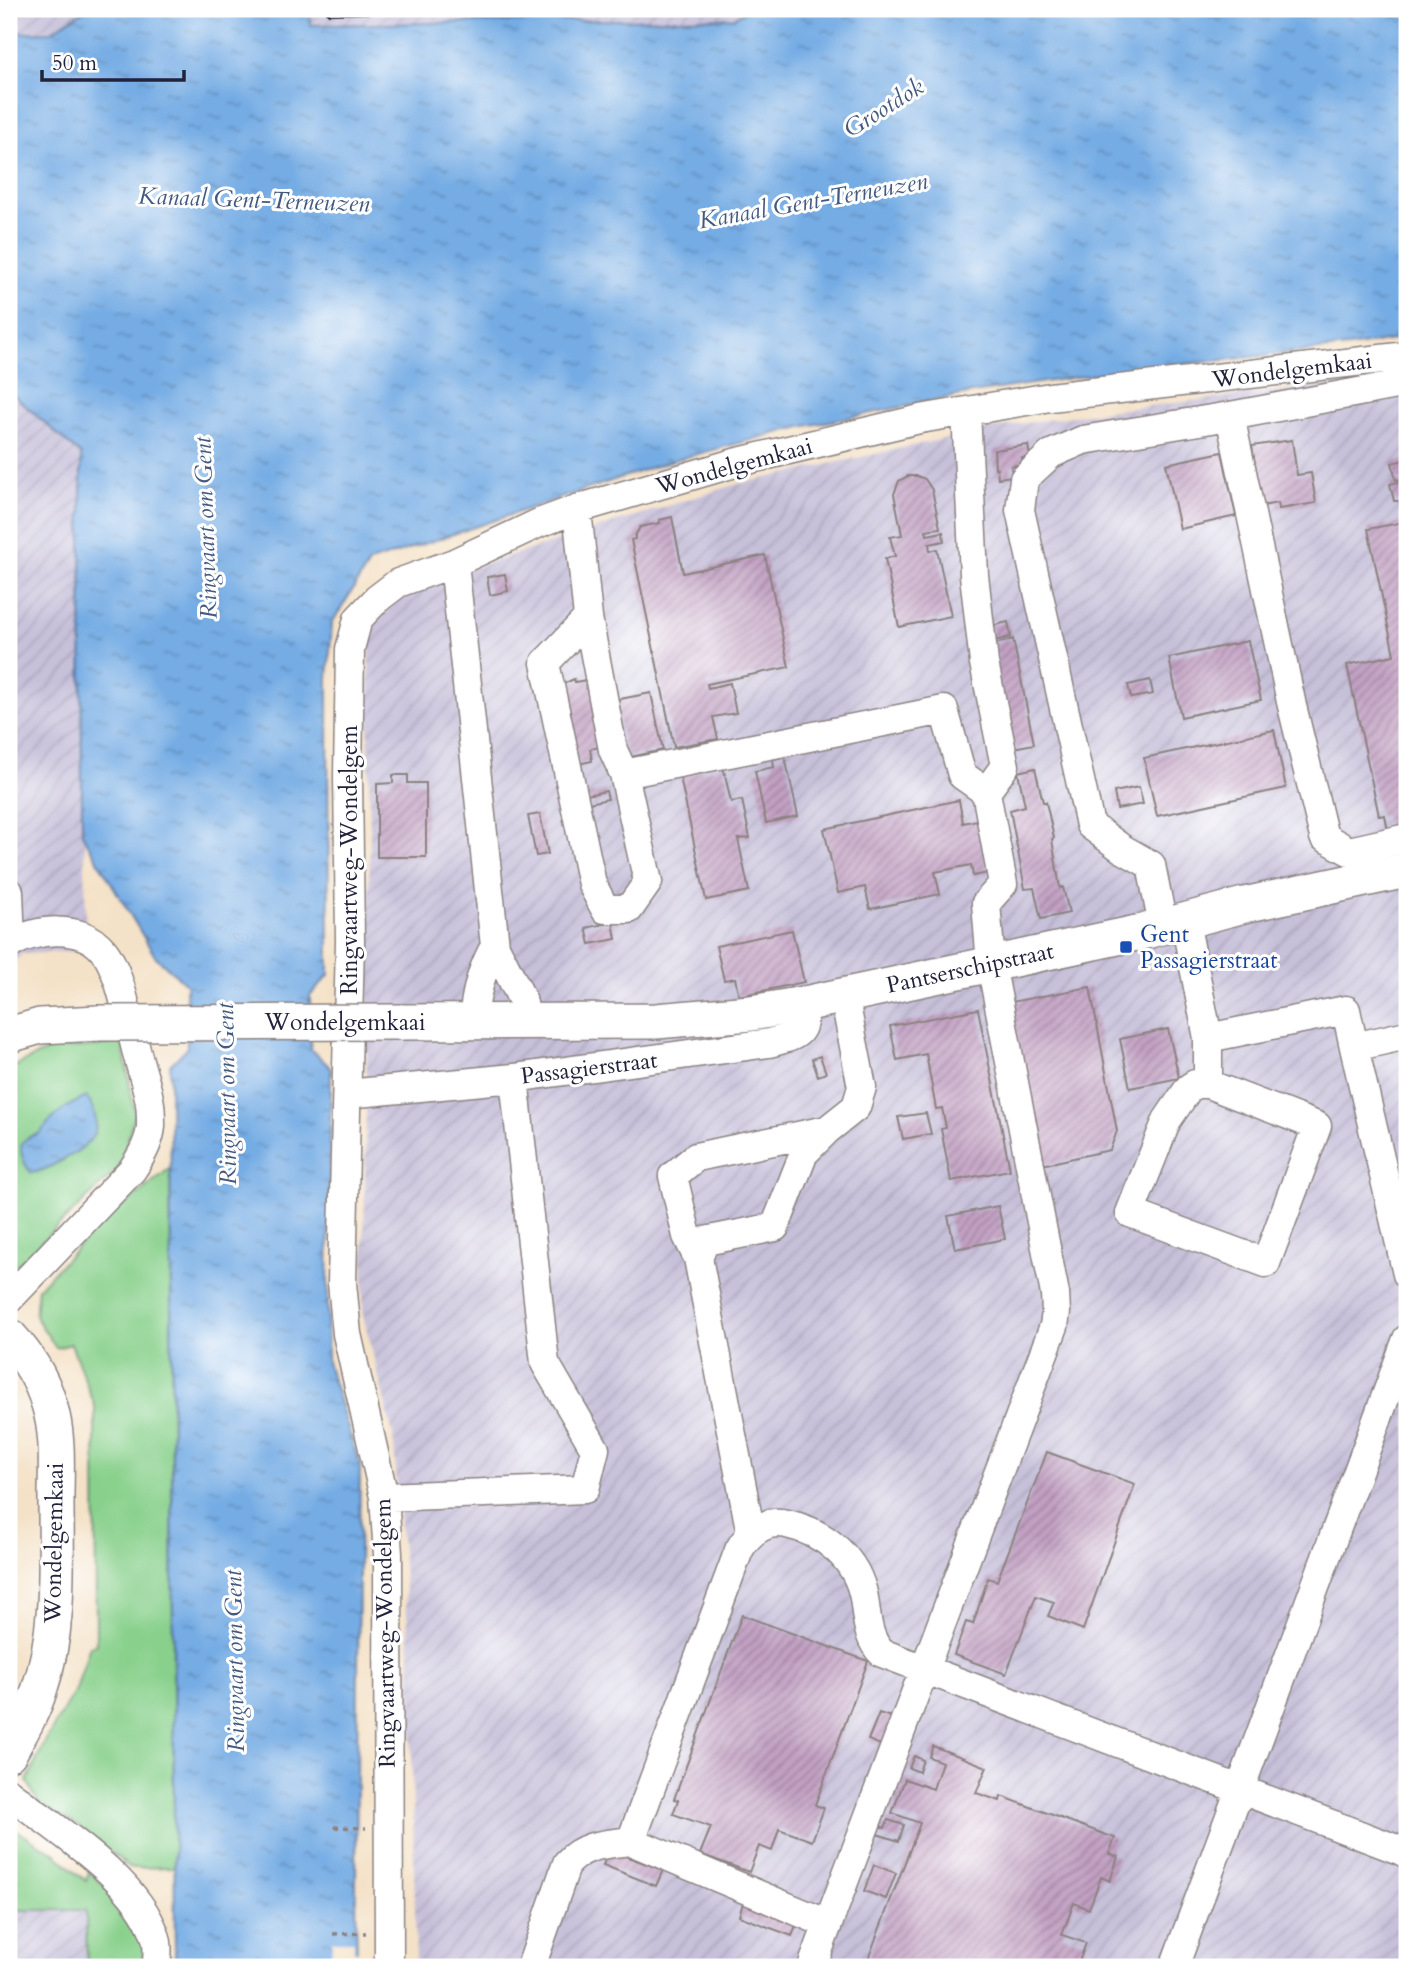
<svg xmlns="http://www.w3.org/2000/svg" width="1416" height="1976" font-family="Cardo,serif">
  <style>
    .industrial { fill: url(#industrial-furrows) }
    .grass { fill: #88d08b; stroke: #557963; stroke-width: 2 }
    .water { fill: url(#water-ripples); stroke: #4c6790; stroke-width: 2 }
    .pier { fill: #f4e2c8 }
    .building { fill: url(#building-hatch) }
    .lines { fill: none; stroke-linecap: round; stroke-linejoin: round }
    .minor-casing { stroke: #8b8282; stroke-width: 31 }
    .major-casing { stroke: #8b8282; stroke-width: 38 }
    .path { stroke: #8b8282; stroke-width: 3.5; stroke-dasharray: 5 5; stroke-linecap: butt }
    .minor { stroke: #fff; stroke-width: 28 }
    .major { stroke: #fff; stroke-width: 35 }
    .rail-casing { stroke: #22223b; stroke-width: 8 }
    .rail { stroke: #fff; stroke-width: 5; stroke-dasharray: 16; stroke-linecap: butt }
    .major-bridge-casing { stroke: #8b8282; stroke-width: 38; stroke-linecap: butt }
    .major-bridge { stroke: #fff; stroke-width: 35 }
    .transit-dot { fill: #1a4fb4; stroke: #fff; stroke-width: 2.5 }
    .labels { text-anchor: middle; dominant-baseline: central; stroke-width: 6; stroke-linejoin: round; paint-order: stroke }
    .street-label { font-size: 23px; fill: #22223b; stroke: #fff }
    .transit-label { font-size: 23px; fill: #164399; stroke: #fff; text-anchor: start }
    .water-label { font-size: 24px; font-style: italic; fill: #43597f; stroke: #fff }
  </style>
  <defs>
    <pattern id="industrial-furrows" width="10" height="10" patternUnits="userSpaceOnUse" patternTransform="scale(1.75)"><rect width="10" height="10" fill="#c6c0d9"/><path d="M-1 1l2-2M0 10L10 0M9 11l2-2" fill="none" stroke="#aaa5bb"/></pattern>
    <pattern id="water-ripples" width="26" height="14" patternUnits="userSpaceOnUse" patternTransform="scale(1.75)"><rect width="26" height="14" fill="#75ace4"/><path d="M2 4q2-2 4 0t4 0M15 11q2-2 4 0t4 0" fill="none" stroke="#608cba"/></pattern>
    <pattern id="building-hatch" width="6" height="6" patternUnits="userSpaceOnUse" patternTransform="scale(1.75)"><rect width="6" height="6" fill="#c2a0c2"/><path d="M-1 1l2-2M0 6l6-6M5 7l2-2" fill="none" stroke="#9d829f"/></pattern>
  </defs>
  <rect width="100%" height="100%" fill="#fff"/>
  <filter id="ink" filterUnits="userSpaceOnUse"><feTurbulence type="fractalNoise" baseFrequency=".0143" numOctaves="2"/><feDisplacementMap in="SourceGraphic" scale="14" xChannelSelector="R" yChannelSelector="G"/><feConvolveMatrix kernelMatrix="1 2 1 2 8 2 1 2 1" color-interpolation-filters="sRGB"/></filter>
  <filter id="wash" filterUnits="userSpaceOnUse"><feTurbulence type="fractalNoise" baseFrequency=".00686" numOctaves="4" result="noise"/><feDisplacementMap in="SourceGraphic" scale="28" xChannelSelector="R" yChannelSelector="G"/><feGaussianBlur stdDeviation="1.57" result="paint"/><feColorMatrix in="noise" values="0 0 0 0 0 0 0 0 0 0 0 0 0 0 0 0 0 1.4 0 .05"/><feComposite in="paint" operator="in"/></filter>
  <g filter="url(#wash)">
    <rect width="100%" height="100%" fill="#f4e2c8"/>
    <!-- industrial -->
    <path class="industrial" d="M9,9h78l-37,23 -41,1z
      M310,9h439l-15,9 -423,7z
      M1407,374v1593h-991l-6,-313 -17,-220 -30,-119 7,-484 -2,-125 2,-71 7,-15 35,-33 322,-102 260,-57 105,-16 266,-31z
      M9,391l72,64 5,496 -65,3 -12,14z
      M9,1910h77l1,57h-78z"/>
    <!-- grass -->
    <path class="grass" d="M122,1041l13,73 -16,54 -102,97h-8v-196l41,-20 48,-3z
      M170,1168l4,699 -44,1 -53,-43 -38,-21 -12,-23 20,-43 29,-49 14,-43 6,-1 -1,-239 -24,-62 -15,4 -21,-32 3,-28 61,-63z
      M9,1826l47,28 30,27 3,-9 53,47 3,48h-58l-1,-57h-77z"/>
    <!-- water -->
    <path class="water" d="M87,9h223l1,16 423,-7 15,-9h658v329l-59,9 -232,24 -144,22 -176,35 -125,33 -301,101 -38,61 -4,56 1,296 -19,21 1,53 20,19 -4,294 33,104 -4,418 1,83h-182l-5,-902 17,-17 -1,-64 -31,-28 -73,-122 -1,-379 -72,-64v-358l41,-1z
      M87,1097c20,34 5,47 -26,64 -9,5 -20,11 -30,12 -5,-7 -14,-21 -8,-31 4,-6 10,-6 15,-8 4,-2 7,-8 11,-12 11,-11 24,-20 38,-25z"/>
    <!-- pier -->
    <path class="pier" d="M332,1941h22v10h7v16h-30z"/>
    <g id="blocks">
      <!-- building -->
      <path class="building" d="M1292,440l5,35 14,-2 5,30 -37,6 -1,-6 -16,3 -10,-60z
        M1028,445l2,12 -8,1 1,6 -12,2 1,10 -14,2 -1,-10h-2l-1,-18z
        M1222,452l14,64 -56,13 -14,-65z
        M1407,459v19l-11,2 -4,-17z
        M908,476h9l8,3 7,11 8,38 -14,2 1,5 16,-3 1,9 -15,3 1,7 7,-2 14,67 -52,11 -14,-68 10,-3 -5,-19 12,-2 -8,-41 5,-13z
        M1407,480v347l-19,4 -3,-16 -6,1 -32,-151 47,-10 -26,-126 36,-7 -5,-21h-5l-4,-17z
        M672,517l11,56 82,-18 24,112 -82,17 1,4 22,-5 6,30 -23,4 5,22 -44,8 -43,-207 4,-1v-3l5,-9 20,-4 -1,-3z
        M505,574l3,17 -18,4 -3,-18z
        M1008,622l3,15 -17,4 -3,-15z
        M1013,639l21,105 -21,4 -18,-87 3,-1 -3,-16z
        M1248,641l13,59 -80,17 -12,-59z
        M574,679l1,3 16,-3 14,67 -15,3 2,12 -14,3 -17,-79z
        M1150,680l3,14 -22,4 -3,-13z
        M651,693l12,57 -37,8 -11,-58z
        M1274,730l12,58 -129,28 -13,-58z
        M785,757l13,59 -32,7 -11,-52 19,-4 -1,-8z
        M723,766l8,36 11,-2 8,38 -12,1 11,52 -43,9 -26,-123z
        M1035,768l8,34h3l8,36 -2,1 8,49 3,-1 6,26 -28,6 -7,-31 -9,1 -15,-79 15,-4 -7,-34z
        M393,775h15v8h18v74h-49v-73l16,-1z
        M1139,787l4,17 -26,5 -3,-17z
        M606,791l2,8 -19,4 -2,-8z
        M959,800l4,23 15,-3 10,53 -15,3 -2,-11 -36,7 5,22 -70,15 -5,-22 -27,6 -14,-64z
        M540,814l8,40 -12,2 -8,-40z
        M613,922l3,17 -26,5 -4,-16z
        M792,930l12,52 -65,14 -4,-18 -11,2 -8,-34z
        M1090,987l27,144 -7,19 -68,15 -31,-163z
        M978,1009l32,161 -59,11 -10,-52 5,-1 -4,-20 -6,1 -10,-55 -29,6 -7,-34z
        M1168,1029l11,49 -49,10 -10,-49z
        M820,1056l6,17 -8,3 -6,-17z
        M926,1113l5,21 -28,5 -5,-22z
        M998,1206l7,33 -50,10 -7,-33z
        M1047,1452l88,32 -52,146 -35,-14 6,-14 -18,-6 -30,78 -52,-19 12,-33 7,2 15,-46 9,3z
        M742,1615l126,46 -53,144 9,3 -12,33 -33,-12 -7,22 -13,-5 -10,26 -49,-18 11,-27 -38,-13 5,-14 -4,-1z
        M879,1713l15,5 -11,28 -15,-6z
        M933,1746l54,21 -11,26 24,8 1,-5 114,42 -6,16 9,3 -8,24 -9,-4 -12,32 -15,-6 -12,32 24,8 -9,24h-212l55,-144 -28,-10 13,-34 28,10 9,-27 -13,-5z
        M914,1756l9,4 -4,12 -10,-4z
        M888,1820l16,5 -5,16 -22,-7 3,-8 5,2z
        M609,1850l54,20 -7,16 -53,-21z
        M874,1865l22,8 -10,26 -22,-8z
        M744,1900l54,20 -6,16 -53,-20z"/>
    </g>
  </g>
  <g filter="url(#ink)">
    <use href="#blocks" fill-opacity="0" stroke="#8b8282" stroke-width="2"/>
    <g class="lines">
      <defs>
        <path id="minor" d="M966,412l8,163 10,88 21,103 -19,26
          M1230,416l62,290 32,131 25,14 58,-13
          M577,509l11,109 25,132 11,24 320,-64 18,65 24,17 17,92 -17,19 5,61 64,330 1,18 -2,14 -226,598
          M454,563l41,383 27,53 5,23
          M588,618l-43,45 47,221 13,25h24l19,-27 -24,-108
          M9,892l2,51
          M1185,921l23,117
          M1163,926l-12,-61 -30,-17 -31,-23 -70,-315 4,-31 27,-25 32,-14 147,-24 177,-33
          M9,945c25,-17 73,-21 94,5 18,20 27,80 35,107 4,15 10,32 12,47 1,7 1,15 1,22 -1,16 -10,31 -19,44l-123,129
          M473,1022c2,-27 8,-52 22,-76
          M1407,1035l-53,12 53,227
          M1208,1084l109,42 -51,137 -136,-50 37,-93 22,-32 6,-4h13v-46l138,-28 8,37
          M347,1094l167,-16 255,-35c29,-8 36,-7 35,-39
          M698,1258l7,-17 70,-14 29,-74 23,-23
          M384,1497l201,-8 10,-40 -50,-86 -31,-285
          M751,1534l-53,-276 -11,-22 -14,-60 23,-19 131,-27 29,-23 6,-20 -18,-92
          M9,1793c47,37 127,85 146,142 4,9 2,22 2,32
          M389,1967l-1,-413 -4,-57 -37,-163 -5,-51 8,-342 -2,-165 2,-127 8,-30 19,-20 21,-16 56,-20 85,-40 38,-14 161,-47 182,-43 130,-22 357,-41
          M531,1967l36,-104c17,-19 40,-19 64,-22
          M812,1967l16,-43 -197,-83 108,-291c10,-18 27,-31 48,-26 38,8 70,35 77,74 3,19 3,41 18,55l525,200
          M1174,1967l233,-628"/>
        <path id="major" d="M400,1022l256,-1 95,-8 53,-9 342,-73 98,-26 163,-35
          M9,1035l31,-9 59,-3
          M9,1336c19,21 32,41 40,68 10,31 7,65 7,96 0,64 4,129 -17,191 -7,22 -19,42 -30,62"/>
      </defs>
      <!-- minor casing -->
      <use href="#minor" class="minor-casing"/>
      <!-- major casing -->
      <use href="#major" class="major-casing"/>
      <!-- path -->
      <path class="path" d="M334,1827l32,1
        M333,1934l33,-1"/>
      <!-- minor -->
      <use href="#minor" class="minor"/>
      <!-- major -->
      <use href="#major" class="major"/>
      <defs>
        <path id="rail" d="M330,11l86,-2"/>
      </defs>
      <!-- rail casing -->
      <use href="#rail" class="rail-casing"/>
      <!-- rail -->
      <use href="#rail" class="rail"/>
      <defs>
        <path id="major-bridge" d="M99,1023l301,-1"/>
      </defs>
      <!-- major-bridge casing -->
      <use href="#major-bridge" class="major-bridge-casing"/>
      <!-- major-bridge -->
      <use href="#major-bridge" class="major-bridge"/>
    </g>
  </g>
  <!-- markers -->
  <rect class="transit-dot" x="1119" y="940" width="14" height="14" rx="3.5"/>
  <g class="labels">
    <!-- street labels -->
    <g class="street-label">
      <text transform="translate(1292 370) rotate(-7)">Wondelgemkaai</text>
      <text transform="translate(734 466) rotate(-15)">Wondelgemkaai</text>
      <text transform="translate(349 860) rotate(-90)">Ringvaartweg-Wondelgem</text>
      <text transform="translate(970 968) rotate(-12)">Pantserschipstraat</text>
      <text x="345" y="1022">Wondelgemkaai</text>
      <text transform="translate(589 1068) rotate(-7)">Passagierstraat</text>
      <text transform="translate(54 1543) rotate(-89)">Wondelgemkaai</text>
      <text transform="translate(385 1633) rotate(-91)">Ringvaartweg-Wondelgem</text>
    </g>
    <!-- transit labels -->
    <g class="transit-label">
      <text x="1140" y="934">Gent<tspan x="1140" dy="26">Passagierstraat</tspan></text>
    </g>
    <!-- water labels -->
    <g class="water-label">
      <text transform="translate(884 108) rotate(-32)">Grootdok</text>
      <text transform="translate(254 200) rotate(2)">Kanaal Gent-Terneuzen</text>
      <text transform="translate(813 201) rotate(-10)">Kanaal Gent-Terneuzen</text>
      <text transform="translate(206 528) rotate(-92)">Ringvaart om Gent</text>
      <text transform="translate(227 1094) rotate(-91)">Ringvaart om Gent</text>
      <text transform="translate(235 1661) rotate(-91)">Ringvaart om Gent</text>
    </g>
  </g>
  <!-- margin -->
  <rect width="1416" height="1976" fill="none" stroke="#fff" stroke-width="35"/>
  <!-- scale -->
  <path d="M42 70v10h142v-10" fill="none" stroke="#22223b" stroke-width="3.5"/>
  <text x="52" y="70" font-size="21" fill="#22223b" stroke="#ffffff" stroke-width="5" paint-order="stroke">50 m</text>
</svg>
